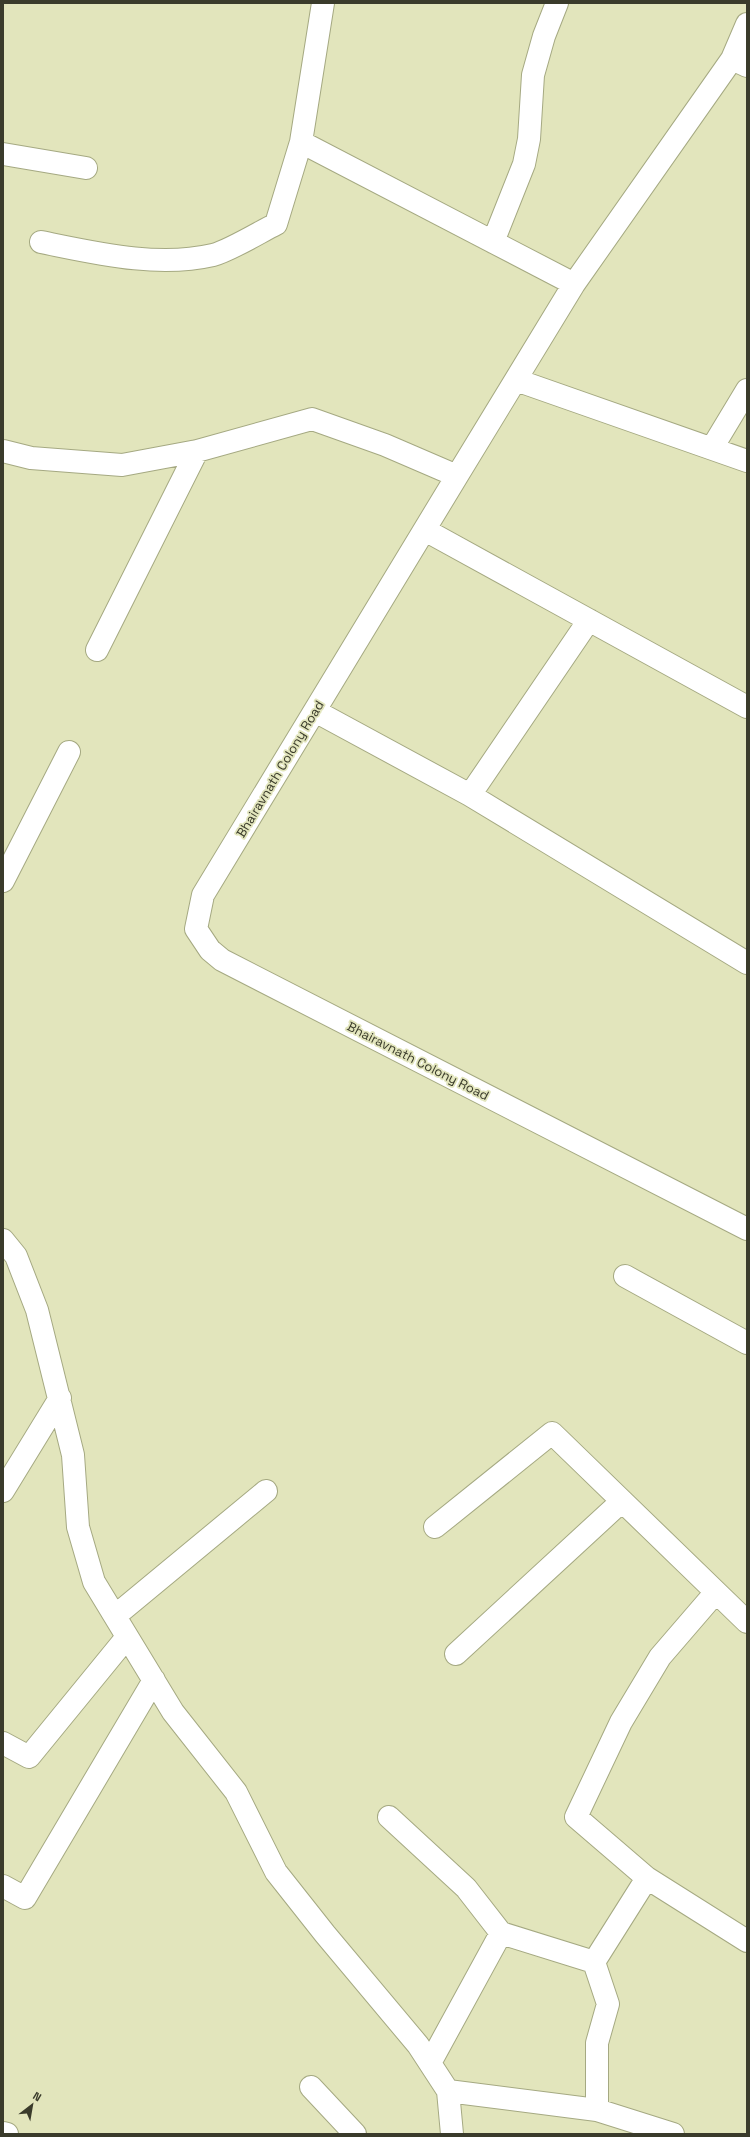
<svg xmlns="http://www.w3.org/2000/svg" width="750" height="2137" font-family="'Space Grotesk',sans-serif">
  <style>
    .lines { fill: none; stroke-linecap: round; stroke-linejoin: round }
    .minor-casing { stroke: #a5a982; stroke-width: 24 }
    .minor { stroke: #fff; stroke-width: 22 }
    .labels { text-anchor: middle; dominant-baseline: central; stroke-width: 3.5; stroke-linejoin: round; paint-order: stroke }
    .street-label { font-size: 13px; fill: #3a3b2b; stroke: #e2e5bc }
  </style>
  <rect width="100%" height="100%" fill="#e2e5bc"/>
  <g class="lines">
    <defs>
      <path id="minor" d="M323,3l-22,139 273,142 -117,192
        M732,59l15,-35
        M3,154l83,14
        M41,242c55,11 116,26 172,13 16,-4 47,-23 63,-31l25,-82
        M493,242l31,-78 5,-25 4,-64 11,-39 13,-33
        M574,284l158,-225 15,7
        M516,380l231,81
        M712,448l35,-58
        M3,451l28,7 91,7 75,-14 115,-32 73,26 72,31 -254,419 -7,34 14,21 12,10 525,269
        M425,530l322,177
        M97,650l100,-199
        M315,711l155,84 277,168
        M470,795l119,-175
        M3,881l66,-129
        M3,1240l13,16 21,54 36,145 5,72 16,55 79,130 63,80 40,80 49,62 93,111 30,46 4,43
        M625,1276l122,67
        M3,1491l57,-93
        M435,1527l117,-94 195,189
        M115,1616l151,-125
        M456,1654l166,-153
        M3,1743l26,14 98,-120
        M389,1817l77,71 35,45 93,29
        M647,1878l100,63
        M3,1886l22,12 129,-218
        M430,2063l71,-130
        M311,2087l44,47
        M448,2091l149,19
        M3,2133l4,1
        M673,2134l-76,-24v-67l11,-39 -14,-42 53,-84 -71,-61 45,-95 39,-65 56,-65"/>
    </defs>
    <!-- minor casing -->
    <use href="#minor" class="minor-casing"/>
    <!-- minor -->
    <use href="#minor" class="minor"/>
  </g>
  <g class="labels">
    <!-- street labels -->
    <g class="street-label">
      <text transform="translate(280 769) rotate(-59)">Bhairavnath Colony Road</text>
      <text transform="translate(418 1061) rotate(27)">Bhairavnath Colony Road</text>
    </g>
  </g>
  <!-- border -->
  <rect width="750" height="2137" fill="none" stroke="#3a3b2b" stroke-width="8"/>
  <!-- north arrow -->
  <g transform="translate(32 2105) rotate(31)" stroke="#e2e5bc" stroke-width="3" paint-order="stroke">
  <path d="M0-3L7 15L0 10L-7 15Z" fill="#3a3b2b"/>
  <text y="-6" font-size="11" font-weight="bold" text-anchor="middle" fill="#3a3b2b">N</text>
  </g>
</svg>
